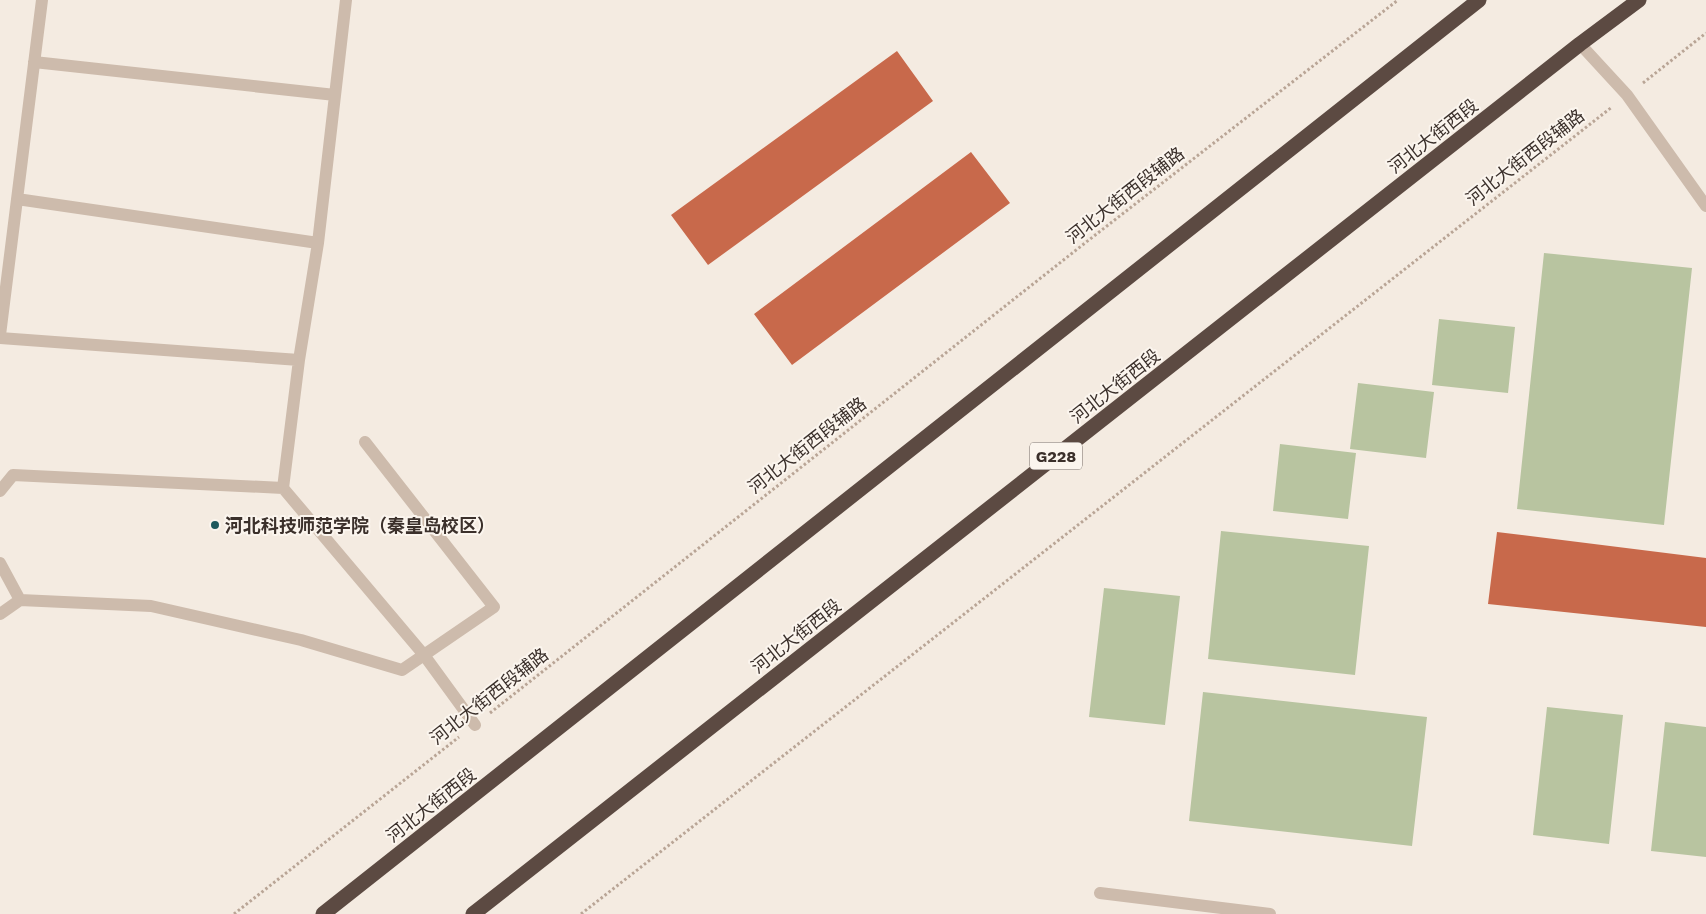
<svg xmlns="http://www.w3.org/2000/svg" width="1706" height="914" font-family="'Work Sans','Noto Sans SC',sans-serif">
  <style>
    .green { fill: #b8c4a0 }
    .building { fill: #c8694b }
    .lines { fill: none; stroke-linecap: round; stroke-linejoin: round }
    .path { stroke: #b9a596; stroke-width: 3; stroke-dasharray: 2.5 2.5; stroke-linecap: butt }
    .minor { stroke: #cdbbac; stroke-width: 12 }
    .highway { stroke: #5c4a42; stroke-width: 15 }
    .poi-dot { fill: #1f5a5e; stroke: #fbf5ee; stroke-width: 2 }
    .labels { text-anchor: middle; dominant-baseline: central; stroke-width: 4; stroke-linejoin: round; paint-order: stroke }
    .shield { fill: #fbf5ee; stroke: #756b66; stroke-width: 1 }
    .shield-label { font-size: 16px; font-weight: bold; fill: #3b302b }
    .street-label { font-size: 18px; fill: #3b302b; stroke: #fbf5ee }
    .poi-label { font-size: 18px; font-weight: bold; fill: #3b302b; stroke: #fbf5ee; text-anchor: start }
  </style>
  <rect width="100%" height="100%" fill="#f4ebe1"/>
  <!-- green -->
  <path class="green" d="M1544,253l148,15 -28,257 -147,-16z
    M1439,319l76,8 -7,66 -76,-8z
    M1358,383l76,9 -8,66 -76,-9z
    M1280,444l76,9 -8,66 -75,-8z
    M1221,531l148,15 -14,129 -147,-16z
    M1104,588l76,8 -15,129 -76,-8z
    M1203,692l224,25 -15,129 -223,-25z
    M1547,707l76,8 -14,129 -76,-9z
    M1665,722l41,5v130l-55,-6z"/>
  <!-- building -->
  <path class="building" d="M897,51l36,50 -225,164 -37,-50z
    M971,152l39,51 -218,162 -38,-51z
    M1497,532l209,26v69l-218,-23z"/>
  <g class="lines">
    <!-- path -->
    <path class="path" d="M1643,83l63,-50
      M490,713l595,-470 313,-243
      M234,914l225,-177
      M581,914l1031,-807"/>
    <!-- minor -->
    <path class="minor" d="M1580,44l47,51 79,111
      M34,62l301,33
      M17,199l301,44
      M0,335l42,-335
      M0,338l299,22
      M283,488l16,-128 19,-117 28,-243
      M0,491l13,-16 270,13 141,167 51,70
      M0,563l20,37
      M0,614l20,-14 131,6 150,34 101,30 92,-63 -129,-165
      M1100,893l170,21"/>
    <!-- highway -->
    <path class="highway" d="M323,914l1156,-914
      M473,914l1107,-870 59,-44"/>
  </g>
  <!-- markers -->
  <circle class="poi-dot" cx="215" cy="525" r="5"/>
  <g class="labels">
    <!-- shield labels -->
    <rect class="shield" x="1030" y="442.5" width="52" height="27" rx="4"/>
    <g class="shield-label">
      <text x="1056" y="456">G228</text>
    </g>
    <!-- street labels -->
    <g class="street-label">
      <text transform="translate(1433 136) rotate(-38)">河北大街西段</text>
      <text transform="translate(1525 157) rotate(-38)">河北大街西段辅路</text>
      <text transform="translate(1125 195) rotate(-38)">河北大街西段辅路</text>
      <text transform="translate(1115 386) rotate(-38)">河北大街西段</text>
      <text transform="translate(807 445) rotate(-38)">河北大街西段辅路</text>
      <text transform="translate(796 636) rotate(-38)">河北大街西段</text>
      <text transform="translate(489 696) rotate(-38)">河北大街西段辅路</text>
      <text transform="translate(431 805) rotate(-38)">河北大街西段</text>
    </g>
    <!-- poi labels -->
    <g class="poi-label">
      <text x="225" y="525">河北科技师范学院（秦皇岛校区）</text>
    </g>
  </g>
</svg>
